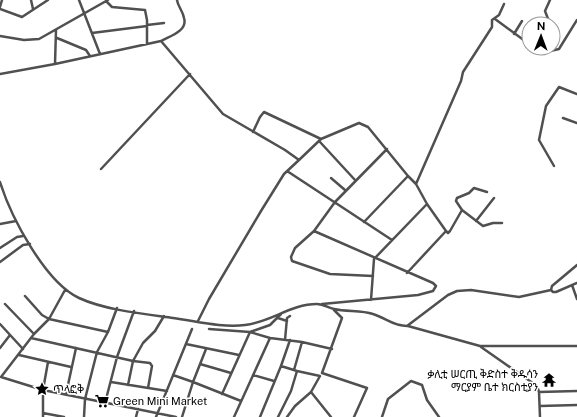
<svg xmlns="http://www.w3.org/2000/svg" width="577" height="417" font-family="'Public Sans','Noto Sans Ethiopic',sans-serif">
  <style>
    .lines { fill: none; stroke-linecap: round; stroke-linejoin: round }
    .minor { stroke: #505050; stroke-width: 2.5 }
    .labels { text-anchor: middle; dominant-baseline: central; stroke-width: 3; stroke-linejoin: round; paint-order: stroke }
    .poi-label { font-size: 11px; fill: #000; stroke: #fff; text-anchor: start }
  </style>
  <rect width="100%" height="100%" fill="#fff"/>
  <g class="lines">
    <!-- minor -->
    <path class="minor" d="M31,0l2,9
      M79,0l21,54
      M106,1l6,6 33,3 2,10v24
      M0,7l2,-7
      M0,9l22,8 26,-17
      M495,19l34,25
      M550,24l-5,-13 5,-11
      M147,25l17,-2
      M92,33l55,-7
      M514,34l8,-13
      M0,36l24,4 15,-1 69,-39
      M57,38l29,12 4,6
      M161,41c9,-5 27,-10 23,-23 -1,-7 -6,-11 -7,-18
      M536,48l10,4 13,-3 18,-29
      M55,64l1,-34
      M0,74l55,-10 106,-23 62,73 62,36 14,10 -15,14 -23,37 -52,88 -11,22
      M563,118l14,5
      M253,132l7,-15 4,-5 57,27
      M320,142l35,38
      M299,160l22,-21 38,-16 9,4 40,49 8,8 11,20 19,27 -39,42
      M554,166l-15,-26 7,-34 13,-19 18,7
      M101,169l89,-95
      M287,171l105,69
      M331,178l14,12
      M0,182c11,35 45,100 79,116 26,12 65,16 94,20 23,3 49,10 72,7 26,-3 46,-21 72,-21 7,0 11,4 17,5 13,3 27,1 39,5 13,4 20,12 34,12l41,-31 9,-4 14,-1 48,7 32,-7 2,2h3l21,-9
      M416,184l45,-103 2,-9 29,-45v-7l7,-5 5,-11
      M487,192l-13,-4 -5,5 -12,5 -1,3 6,9 21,16 10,-3h9
      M476,221l18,-23
      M364,222l44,-46
      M0,224l16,-3
      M314,231l119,52 3,3 -3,5 -15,4 -96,9
      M446,231l2,2 2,-2 12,-21
      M0,248l17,-11 6,-1
      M0,262l23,-17 7,-1
      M373,276l-43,-2 -38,-13 -1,-4 4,-9 19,-17 21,-29 52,-53
      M572,285l5,14
      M551,290l1,-4 25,-21
      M25,296l17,19 7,4 59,13
      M371,300l3,-41 53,-55
      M5,304l29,30
      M334,310l8,8 -20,55 45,15 -13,29
      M278,318l9,3
      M0,324l23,25
      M408,326l72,20h97
      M209,329l41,3 20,6 32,4 -8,28
      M31,338l102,23 10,-18 12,-12 9,-15
      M285,340l2,-22 3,-2
      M302,342l30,7
      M186,344l53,11
      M481,347l56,39 2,6 1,25
      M0,348l10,-13
      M19,355l52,12
      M48,362l-5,28 -42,-13 33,-43 15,-15 16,-29
      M200,364l31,9
      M281,366l9,-26
      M173,375l20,7 13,-33
      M253,375l21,6
      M111,382l56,9
      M128,385l5,-24 17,2 2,3 -4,22
      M311,392l20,25
      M539,392l38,-1
      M66,394l10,-46
      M222,394l28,-62 20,-7 11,-11
      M105,403l12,-46 17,-46
      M540,406l37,-1
      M43,413l21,4
      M43,417v-27l133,27
      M84,417l1,-18 12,-47 11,-20 9,-24
      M136,417l2,-8
      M156,417l36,-88
      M182,417l11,-35 48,19
      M234,417l36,-79
      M260,417l21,-51 16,5 -6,20 -13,26
      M287,417l8,-11 16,-14 9,-16 -23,-5
      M382,417l6,-18 23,-18 11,4 5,15 12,17"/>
  </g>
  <!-- icons -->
  <defs>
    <symbol id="temple-bare" viewBox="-9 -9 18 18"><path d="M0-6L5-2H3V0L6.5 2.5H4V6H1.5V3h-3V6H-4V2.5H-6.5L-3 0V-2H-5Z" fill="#000" stroke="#fff" stroke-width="2.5" paint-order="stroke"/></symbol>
    <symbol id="sight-bare" viewBox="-9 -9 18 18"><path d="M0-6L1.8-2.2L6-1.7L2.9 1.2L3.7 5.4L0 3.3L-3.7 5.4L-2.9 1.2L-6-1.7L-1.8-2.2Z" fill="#000" stroke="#fff" stroke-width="2.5" paint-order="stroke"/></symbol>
    <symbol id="supermarket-bare" viewBox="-9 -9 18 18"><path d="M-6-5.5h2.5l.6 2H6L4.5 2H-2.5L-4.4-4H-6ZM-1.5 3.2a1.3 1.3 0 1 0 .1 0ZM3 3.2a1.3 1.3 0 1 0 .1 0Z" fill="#000" stroke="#fff" stroke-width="2.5" paint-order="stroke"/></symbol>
  </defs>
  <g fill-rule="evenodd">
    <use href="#temple-bare" x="539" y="370" width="20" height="20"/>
    <use href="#sight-bare" x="32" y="379" width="20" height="20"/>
    <use href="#supermarket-bare" x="92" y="391" width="20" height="20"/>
  </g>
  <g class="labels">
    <!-- poi labels -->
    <g class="poi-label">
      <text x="538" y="374" text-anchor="end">ቃሊቲ ሠርጢ ቅድስተ ቅዱሳን<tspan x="538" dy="13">ማርያም ቤተ ክርስቲያን</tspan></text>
      <text x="53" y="389">ጥላፎቅ</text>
      <text x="113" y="401">Green Mini Market</text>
    </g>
  </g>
  <!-- north arrow -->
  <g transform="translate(541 36) rotate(1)"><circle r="19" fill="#ffffff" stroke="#999999"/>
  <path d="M0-3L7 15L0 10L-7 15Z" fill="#000000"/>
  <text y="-6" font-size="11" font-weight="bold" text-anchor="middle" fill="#000000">N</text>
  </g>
</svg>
